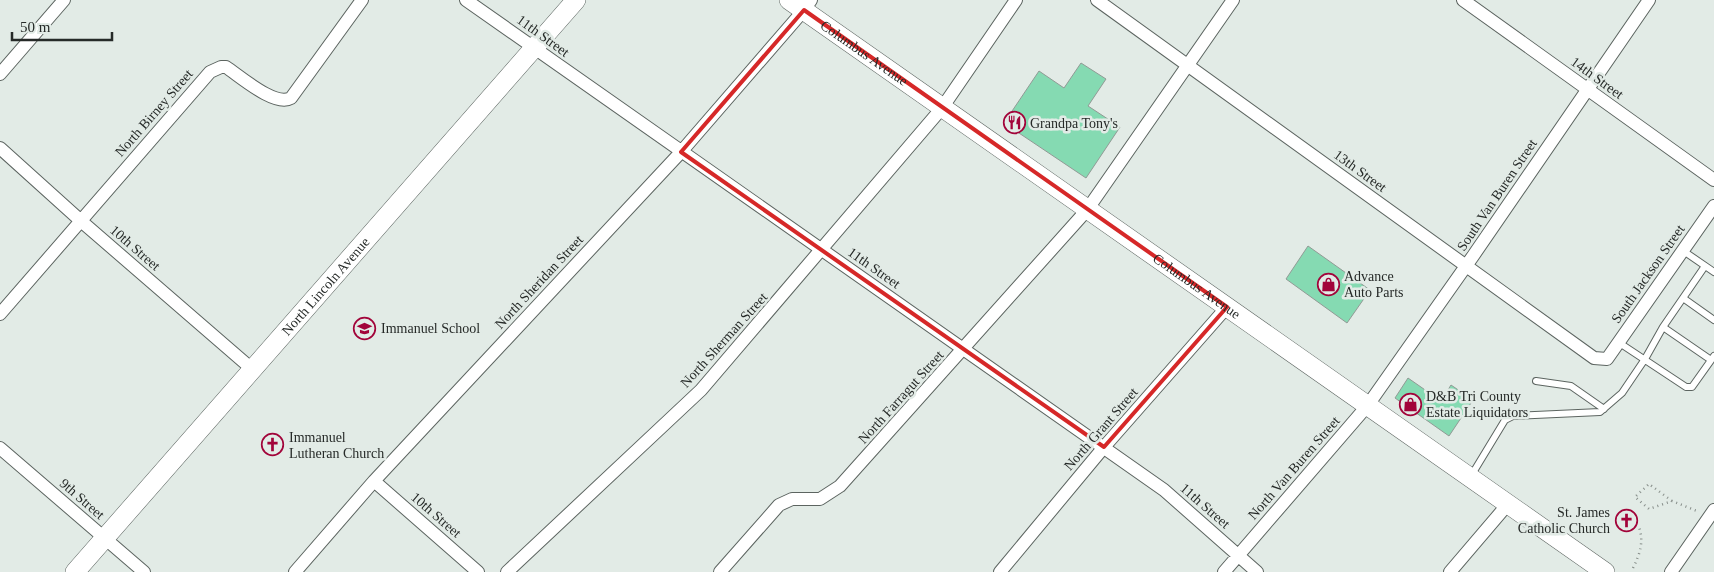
<svg xmlns="http://www.w3.org/2000/svg" width="1714" height="572" font-family="'Times New Roman',serif">
  <style>
    .building { fill: #85dab2; stroke: #919a95 }
    .lines { fill: none; stroke-linecap: round; stroke-linejoin: round }
    .lane-casing { stroke: #5c6460; stroke-width: 8 }
    .street-casing { stroke: #5c6460; stroke-width: 14 }
    .secondary-casing { stroke: #5c6460; stroke-width: 20 }
    .path { stroke: #878e8a; stroke-width: 2.5; stroke-dasharray: 1 4; stroke-linecap: butt }
    .lane { stroke: #fff; stroke-width: 6 }
    .street { stroke: #fff; stroke-width: 12 }
    .secondary { stroke: #fff; stroke-width: 19 }
    .marked { fill: none; stroke: #d62828; stroke-width: 4; stroke-linejoin: round }
    .labels { text-anchor: middle; dominant-baseline: central; stroke-width: 5; stroke-linejoin: round; paint-order: stroke }
    .street-label { font-size: 14px; fill: #262a28; stroke: #e2ebe6 }
    .poi-label { font-size: 14px; fill: #262a28; stroke: #e2ebe6; text-anchor: start }
  </style>
  <rect width="100%" height="100%" fill="#e2ebe6"/>
  <!-- building -->
  <path class="building" d="M1081,63l25,16 -18,27 32,21 -34,51 -82,-55 35,-52 25,17z
    M1308,246l62,44 -23,33 -61,-44z
    M1408,378l33,23 10,-16 22,15 -24,36 -54,-38z"/>
  <g class="lines">
    <defs>
      <path id="lane" d="M1682,250l32,22
        M1683,298l31,22
        M1663,327l48,33
        M1618,342l68,45h6l22,-31
        M1536,381l35,5 33,23
        M1471,476l34,-56 8,-4 87,-4 22,-19 23,-34 18,-32 42,-61"/>
      <path id="street" d="M466,0l698,490 93,82
        M1097,0l497,358 13,1 107,-153
        M1463,0l251,180
        M0,74l64,-74
        M0,148l81,73 171,148
        M0,314l210,-242 11,-5h5c15,10 49,40 65,31l71,-98
        M0,448l144,124
        M374,481l104,91
        M295,572l79,-91 307,-329 123,-142 7,-10
        M507,572l194,-182 241,-282 74,-108
        M720,572l59,-67 13,-6h28l20,-13 247,-276 146,-210
        M1000,572l104,-125 123,-140
        M1224,572l144,-167 105,-149 176,-256
        M1450,572l58,-68
        M1671,572l43,-62"/>
      <g id="secondary">
        <path id="s1" d="M789,0l816,572"/>
        <path id="s2" d="M75,572l501,-572"/>
      </g>
    </defs>
    <!-- lane casing -->
    <use href="#lane" class="lane-casing"/>
    <!-- street casing -->
    <use href="#street" class="street-casing"/>
    <!-- secondary casing -->
    <use href="#secondary" class="secondary-casing"/>
    <!-- path -->
    <path class="path" d="M1672,501l-23,-17 -14,13 14,12 23,-8 25,10
      M1633,568c7,-14 11,-26 6,-41"/>
    <!-- lane -->
    <use href="#lane" class="lane"/>
    <!-- street -->
    <use href="#street" class="street"/>
    <!-- secondary -->
    <use href="#secondary" class="secondary"/>
  </g>
  <!-- marked area -->
  <path class="marked" d="M804,10l423,297 -123,140 -423,-295z"/>
  <!-- icons -->
  <defs>
    <symbol id="restaurant-ring" viewBox="-11 -11 22 22"><circle r="9.5" fill="#e2ebe6" stroke="#a2043a" stroke-width="1.5"/><path d="M-5-6h1v4h1v-4h1v4h1v-4h1v5L-1.5 .5V6h-2V.5L-5-1ZM5-6V6H3V1.5H1.5Q1.5-4 5-6Z" fill="#a2043a"/></symbol>
    <symbol id="shop-ring" viewBox="-11 -11 22 22"><circle r="9.5" fill="#e2ebe6" stroke="#a2043a" stroke-width="1.5"/><path d="M-5-2.5h2.3a2.7 3.5 0 0 1 5.4 0H5L5.5 6h-11ZM-1.5-2.5h3a1.5 2.3 0 0 0-3 0Z" fill="#a2043a"/></symbol>
    <symbol id="school-ring" viewBox="-11 -11 22 22"><circle r="9.5" fill="#e2ebe6" stroke="#a2043a" stroke-width="1.5"/><path d="M0-5L7-2L0 1L-7-2ZM-4 1L0 2.5L4 1V4Q0 6-4 4Z" fill="#a2043a"/></symbol>
    <symbol id="church-ring" viewBox="-11 -11 22 22"><circle r="9.5" fill="#e2ebe6" stroke="#a2043a" stroke-width="1.5"/><path d="M-1.2-6h2.4v3.5h3.3v2.4h-3.3V6h-2.4V-.1h-3.3v-2.4h3.3Z" fill="#a2043a"/></symbol>
  </defs>
  <g fill-rule="evenodd">
    <use href="#restaurant-ring" x="1002" y="110" width="25" height="25"/>
    <use href="#shop-ring" x="1316" y="272" width="25" height="25"/>
    <use href="#school-ring" x="352" y="316" width="25" height="25"/>
    <use href="#shop-ring" x="1398" y="392" width="25" height="25"/>
    <use href="#church-ring" x="260" y="432" width="25" height="25"/>
    <use href="#church-ring" x="1614" y="508" width="25" height="25"/>
  </g>
  <g class="labels">
    <!-- street labels -->
    <g class="street-label">
      <text transform="translate(543 36) rotate(36)">11th Street</text>
      <text stroke="none"><textPath href="#s1" startOffset="92">Columbus Avenue</textPath></text>
      <text transform="translate(1597 78) rotate(36)">14th Street</text>
      <text transform="translate(154 113) rotate(-49)">North Birney Street</text>
      <text transform="translate(1360 171) rotate(36)">13th Street</text>
      <text transform="translate(1497 195) rotate(-56)">South Van Buren Street</text>
      <text transform="translate(135 248) rotate(41)">10th Street</text>
      <text transform="translate(874 268) rotate(35)">11th Street</text>
      <text transform="translate(1648 274) rotate(-55)">South Jackson Street</text>
      <text transform="translate(539 282) rotate(-47)">North Sheridan Street</text>
      <text stroke="none"><textPath href="#s2" startOffset="380">North Lincoln Avenue</textPath></text>
      <text stroke="none"><textPath href="#s1" startOffset="498">Columbus Avenue</textPath></text>
      <text transform="translate(724 340) rotate(-48)">North Sherman Street</text>
      <text transform="translate(901 397) rotate(-48)">North Farragut Street</text>
      <text transform="translate(1101 429) rotate(-49)">North Grant Street</text>
      <text transform="translate(1294 468) rotate(-49)">North Van Buren Street</text>
      <text transform="translate(82 499) rotate(41)">9th Street</text>
      <text transform="translate(1205 506) rotate(41)">11th Street</text>
      <text transform="translate(436 515) rotate(41)">10th Street</text>
    </g>
    <!-- poi labels -->
    <g class="poi-label">
      <text x="1030" y="123">Grandpa Tony's</text>
      <text x="1344" y="276">Advance<tspan x="1344" dy="16">Auto Parts</tspan></text>
      <text x="381" y="328">Immanuel School</text>
      <text x="1426" y="396">D&amp;B Tri County<tspan x="1426" dy="16">Estate Liquidators</tspan></text>
      <text x="289" y="437">Immanuel<tspan x="289" dy="16">Lutheran Church</tspan></text>
      <text x="1610" y="512" text-anchor="end">St. James<tspan x="1610" dy="16">Catholic Church</tspan></text>
    </g>
  </g>
  <!-- scale -->
  <path d="M12 32v8h100v-8" fill="none" stroke="#262a28" stroke-width="2.5"/>
  <text x="20" y="32" font-size="15" fill="#262a28" stroke="#e2ebe6" stroke-width="4" paint-order="stroke">50 m</text>
</svg>
